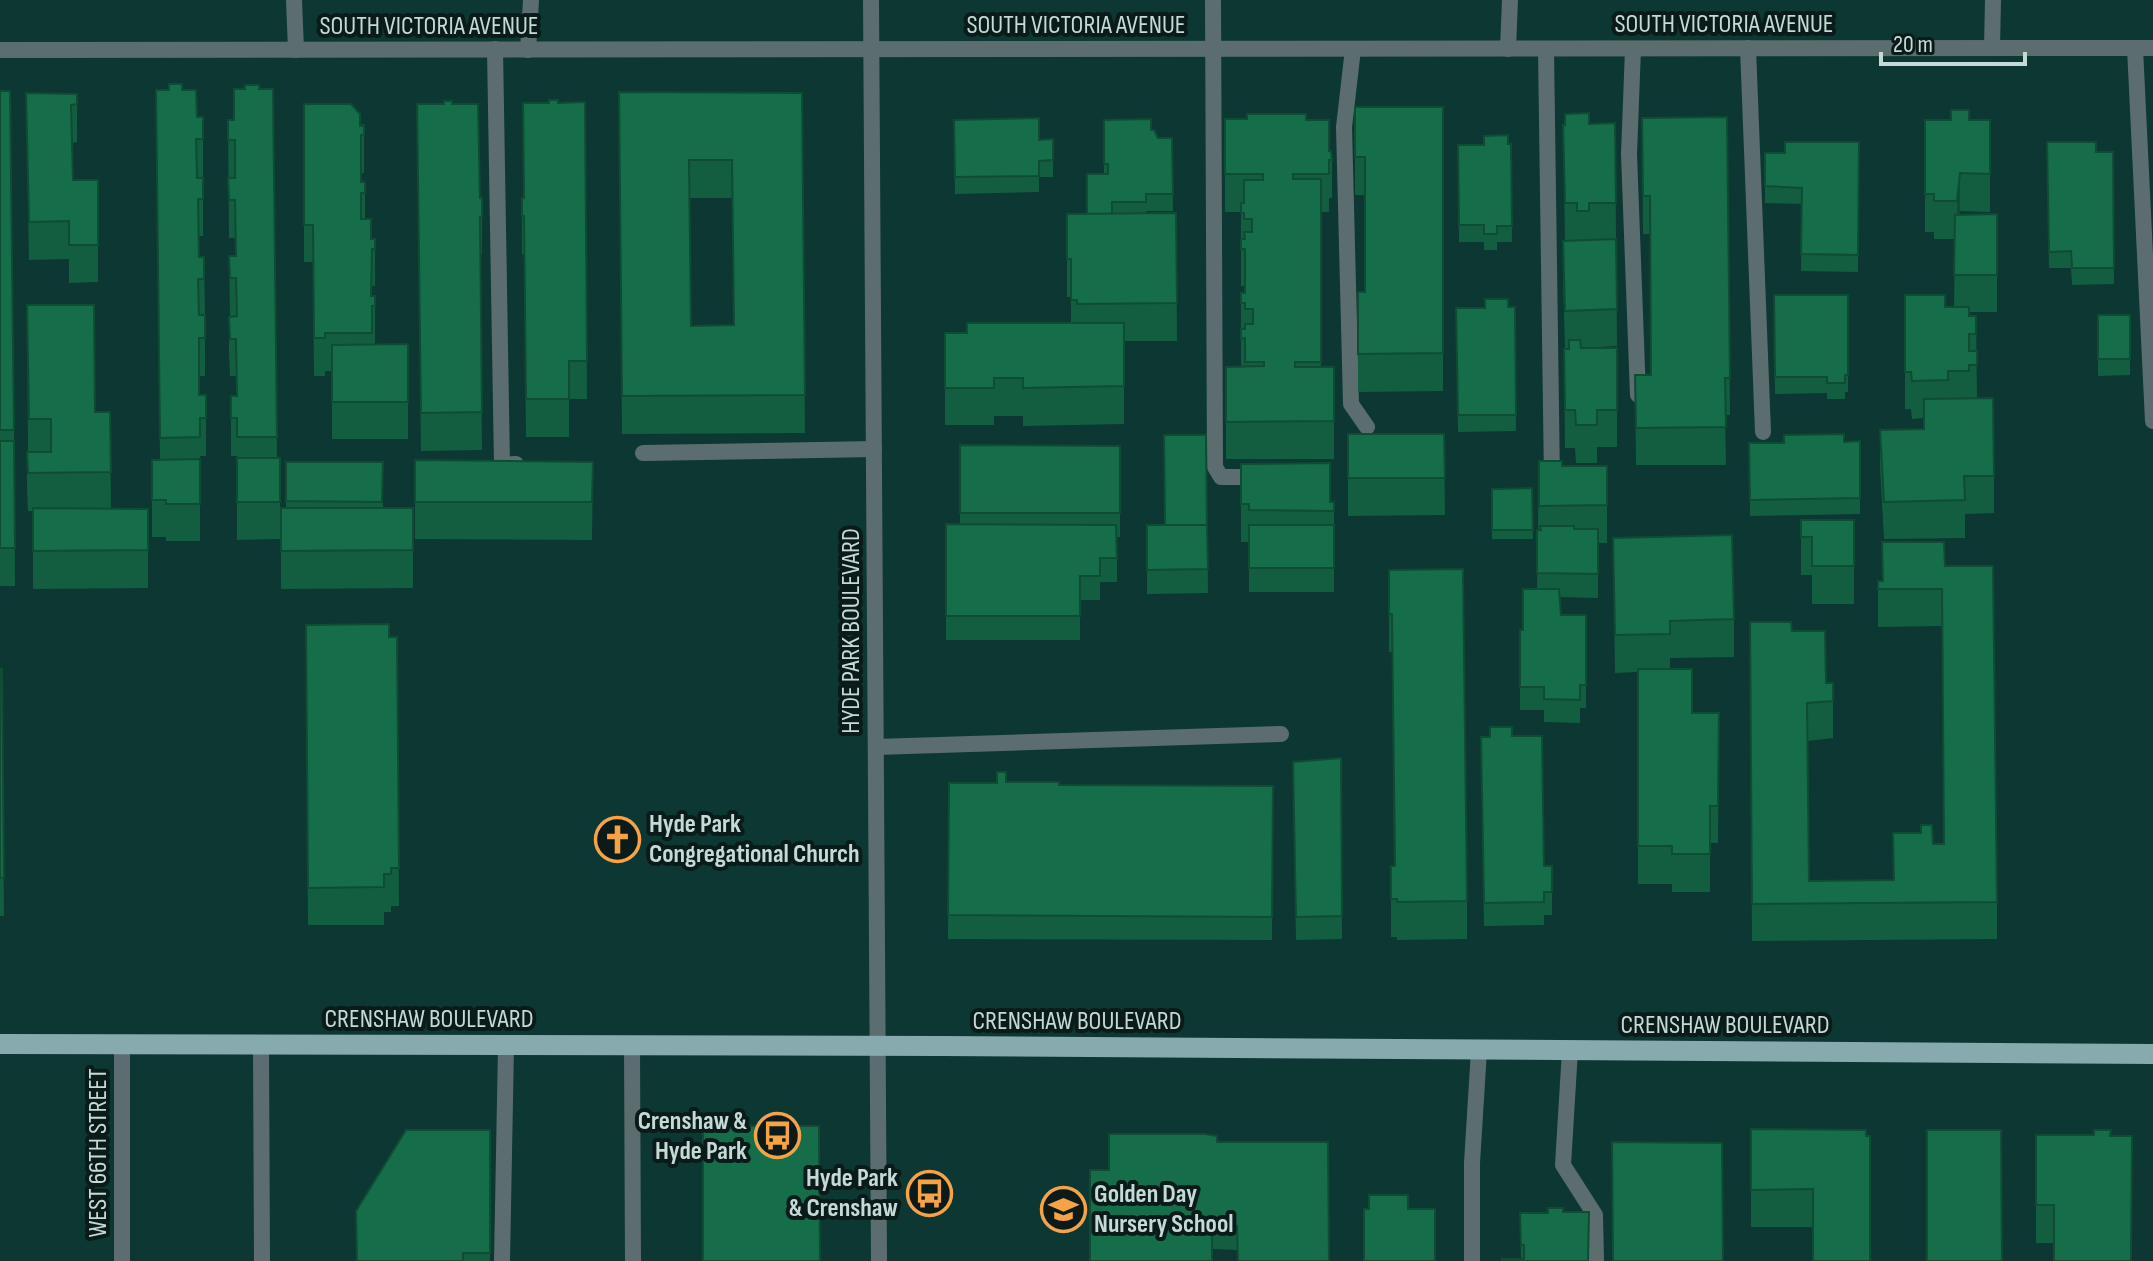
<svg xmlns="http://www.w3.org/2000/svg" width="2153" height="1261" font-family="'Sofia Sans Condensed',sans-serif">
  <style>
    .lines { fill: none; stroke-linecap: round; stroke-linejoin: round }
    .service { stroke: #5c6d70; stroke-width: 16 }
    .minor { stroke: #5c6d70; stroke-width: 16 }
    .tertiary { stroke: #5c6d70; stroke-width: 16 }
    .primary { stroke: #87aaaf; stroke-width: 20 }
    .wall { fill: #135e40; fill-rule: evenodd }
    .shaded-wall { fill: #0f4c34 }
    .building { fill: #166d4a; stroke: #0f4c34; stroke-width: 2; fill-rule: evenodd }
    .labels { text-anchor: middle; dominant-baseline: central; stroke-width: 8; stroke-linejoin: round; paint-order: stroke }
    .street-label { font-size: 26px; fill: #c5dad6; stroke: #0a1b19 }
    .poi-label { font-size: 26px; font-weight: bold; fill: #c5dad6; stroke: #0a1b19; text-anchor: start }
  </style>
  <rect width="100%" height="100%" fill="#0d3732"/>
  <g class="lines">
    <!-- service -->
    <path class="service" d="M294,0l2,50
      M1213,0l2,467 6,10h40
      M1748,48l15,384
      M1992,48l1,-48
      M2135,48l18,373
      M495,49l7,416 14,-1
      M1353,49l-9,78 7,277 16,23
      M1508,49l2,-49
      M1546,49l6,432
      M1633,49l-4,105 9,241
      M528,50l3,-50
      M643,453l231,-4
      M876,747l405,-13
      M261,1045l1,216
      M632,1046l1,215
      M1570,1050l-7,115 32,50 1,46
      M502,1261l4,-215
      M1472,1261v-98l7,-113"/>
    <!-- minor -->
    <path class="minor" d="M0,50l2153,-2
      M122,1261v-216"/>
    <!-- tertiary -->
    <path class="tertiary" d="M871,0l8,1261"/>
    <!-- primary -->
    <path class="primary" d="M0,1044l943,2 1210,8"/>
  </g>
  <!-- wall -->
  <path class="wall" d="M259,89h14l4,369h3v81l-43,1v-84h-6v-60h5v-20h-6l-1,-22v-37l7,-1h-6l-1,-60h7l-1,-18h-6l-1,-118h6z
    M156,90h26l15,27h6v60h-6l6,1v58h-5l1,21h5l1,58v61h-6v19h7v61h-6v85h-34v-4h-14v-77h8z
    M0,91l14,339 1,156h-15z
    M619,92l183,1 3,340 -183,1zM690,198h42l2,127 -43,1z
    M26,93l51,1v48l-5,1 1,37h25v102l-29,1v-24l-40,1z
    M585,102l2,297h-18v38h-43l-2,-183h-2v-56h2l34,-95z
    M304,104l56,22 4,-1v48h-3v9h4v37l6,20h4v47h-3v10h3v48h-3h36v95h-76v-68h-7v5h-11l-1,-114h-9z
    M417,104l63,94h2v56h-2l2,196 -61,1z
    M1355,107h88v284l-85,1v-100h7v-97h-10z
    M1565,114l24,10 26,-1 2,223 -36,2h36v99h-20v16h-21l-1,-15h-10l-1,-99h5v-1h-4l-2,-70v-37h2l-2,-116h2z
    M1727,117l3,298h-5l1,50h-90l-1,-90h16l-1,-141h-7l-1,-116z
    M1225,119l81,1 23,31 3,9v38h-3v14h-8v155h13v92h-108v-92h15v-74h4v-7h-4v-74h-16z
    M954,120l85,20 14,-1v38h-14v15l-84,2z
    M1104,120l47,10 7,8h14l1,73h-27v2h30l1,128h-53v83l-101,2v-10h-29v9h-49v-92h22l104,-10v-26h-4v-83h20l17,-40z
    M1925,120h65v92l-30,-1 -1,3h38v98h-28v4h7l1,82 17,78v37l-29,1v24l-81,1 -4,-72v-37l44,-1v-11l-12,1 -1,-10h-6v-114l40,12h9l1,-68h-21v-7h-9z
    M1859,142l-1,130 -57,-1 1,-67 -37,-1v-50h20z
    M2047,142l49,10h17l1,132 -42,1 -1,-17h-22z
    M1511,144l1,98h-15v8h-13v-8h-25l-1,-97z
    M1774,295h74v97h-3v7h-18v-6l-52,1z
    M27,305l68,107h15l1,97h37v79l-115,1v-78h-5l-1,-21v-38h1z
    M1515,307l1,124 -58,1 -2,-124z
    M2098,315h32v60l-32,1z
    M1348,434h96l1,81 -97,1z
    M1206,435l2,158 -61,1v-69h18z
    M1860,441v73l-110,2 -1,-73z
    M960,445l160,1v91h-3v45h-17v18h-20v40h-134v-116h14z
    M415,460l178,2 -1,78 -177,-1z
    M1539,461l23,5h45v77h-9v55l-38,-1 1,18h25v93h-6v15l-36,-1v-12h-24v-80h3l14,-41z
    M286,462h97v46h30v80l-132,1v-81h5z
    M1241,464l89,38h4v90h-85v-50h-8z
    M1532,488l1,51h-41v-50z
    M1801,520h53v84h-42v-29h-11z
    M1613,538l121,81v38l-64,1v11l22,44h27l-1,130h-8v49h-38v-8h-34v-212l-23,1z
    M1882,542l63,24 52,336v37l-245,2 -2,-319 42,9 34,52h7v55l-25,3 1,140 84,-1v-47l40,11h11l-2,-218 -64,1v-46h4z
    M1389,570l78,331v38l-70,1v-3h-6v-71h3l-2,-214h-3z
    M306,625l83,12h8l2,269h-8v6h-7v13h-76z
    M0,669h2l2,247h-4z
    M1512,736l32,130h8v49h-8v10l-60,1 -3,-189z
    M1341,758l1,181 -46,1 -3,-155z
    M1006,782l53,3 214,1 -1,154 -324,-1 1,-156z
    M1751,1129l115,1 -53,97h-62z
    M490,1130v131h-134z
    M2111,1130l-57,113h-18v-108h58z
    M1217,1142l112,119 -92,-11 -25,-1 -103,-79z
    M1563,1212l25,49 -67,-2 -1,-46z"/>
  <!-- shaded-wall -->
  <path class="shaded-wall" d="M1960,173v38l-3,28v-38z"/>
  <!-- building -->
  <path class="building" d="M169,84h13v6h14l1,27h6v22h-7l1,39h6v21h-5l1,58h5v22h-6l1,36h6v23h-6v57h7v23h-6v19l-40,1 -4,-348h13z
    M245,85h14v4h14l4,348h-40v-19h-6v-22h6l-1,-57h-6l-1,-22 8,-1 -1,-38h-6l-1,-22h7l-1,-56h-6l-1,-22h7v-38h-7v-20h6v-31h11z
    M0,91h10l4,339h-14z
    M619,92l183,1 3,302 -183,1zM689,160h43l2,165 -43,1z
    M26,93l51,1v10l-6,1 2,75h25v65h-29v-24l-40,1z
    M549,100h9v3l27,-1 2,259h-18v38h-43l-2,-183h-2v-18h2l-1,-95h26z
    M444,101h8v3h26l2,94h2v19h-2l2,195 -61,1 -4,-309h27z
    M304,104h47l9,10v12l4,-1v10h-3v47h4v11h-4v26h10v20h4v10h-3l-1,47h4v10h-3v27h-47v5h-11l-1,-113h-9z
    M1355,107h88v246l-85,1v-62h7v-135h-10z
    M1951,110h18v10h21v54l-30,-1 -3,28h-23v-7h-9v-74h26z
    M1589,113v11l26,-1 1,80h-27v8h-12v-8h-12l-2,-78h2v-11z
    M1247,114h59v6h23v31h2l1,9h-3v14h-36v5h28v183h-26v5h39v54l-108,1v-55l38,-1v-4h-19v-24l-4,1v-10h4v-5h8v-15h-8v-6h-4v-10h4v-44h-4v-10h4l-1,-7h8v-13h-8v-6h-3v-10h3v-23h19v-6h-38v-55h22z
    M1727,117l3,261h-5l1,49 -90,1 -1,-53h16l-1,-179h-7l-1,-78z
    M1039,118v22l14,-1v21l-14,1v15l-84,1 -1,-57z
    M1151,119v11h3l4,8h14l1,56h-27v8h-34v12h-25v-40h21v-10h-4v-44z
    M1508,135v9h3l1,82h-15v8h-13v-9h-25l-1,-80h26v-9z
    M1785,142h74l-1,113 -57,-1 1,-66 -37,-2v-33h20z
    M2047,142h49v10h17l1,116h-42l-1,-17 -22,1z
    M1176,213l1,90 -100,1v-4h-6v-41h-4v-45z
    M1997,214v61h-43l1,-60z
    M1616,239l1,70 -52,2 -2,-70z
    M1774,295h74v80h-3v8h-18v-6h-52z
    M1905,295h40v12h24v9h7v18h-7v17h8v14h-8v6h-21v9l-36,1 -1,-9h-6z
    M1485,299h23v8h7l1,108h-58l-2,-107h29z
    M27,305h67l1,107h15l1,60 -83,1 -1,-21h24v-33h-22z
    M2098,315h32v44h-32z
    M967,323h157v63l-101,2v-10h-29v10h-49v-55h22z
    M1569,340h11l1,8h36v62h-20v15h-21l-1,-15h-10l-1,-61h5z
    M408,344v58h-76v-57z
    M1993,398l1,78h-30l1,24 -81,2 -4,-72 44,-1v-30z
    M1348,434h96l1,44h-97z
    M1844,434v8l16,-1v57l-110,2 -1,-57h35v-8z
    M1164,435h42l1,90h-42z
    M0,441h14l1,107h-15z
    M960,445l160,1v67h-160z
    M237,458h43v44h-43z
    M200,459v45h-34v-4h-14v-40z
    M415,460l178,2 -1,40h-177z
    M1539,461h23v5h45v39l-68,1z
    M286,462h97l-1,40 -96,-1z
    M1330,463v39h4v9l-85,-1v-6h-8v-40z
    M1532,488l1,42h-41v-41z
    M33,508l115,1v41l-115,1z
    M281,508h132v42l-132,1z
    M1801,520h53v46h-42v-29h-11z
    M946,524l170,1 1,33h-17v18h-20v40h-134z
    M1147,525h60l1,44 -61,1z
    M1249,525h85v43h-85z
    M1540,526h34v3h24v45l-61,-1v-43h4z
    M1732,535l2,84 -64,2v13l-55,1 -2,-97z
    M1882,542h62l1,24h48l4,336 -245,2 -2,-282h41l1,9h33l1,52h7v18l-26,2 2,178 85,-1 -1,-47h28v-8h11l1,19h11l-2,-255h-64v-8h5z
    M1463,569l4,332 -70,1v-3h-6v-33h4l-3,-252h-3v-44z
    M1523,589h36l2,26h25v70h-6v15l-36,-1v-12h-24v-57h3z
    M389,624v13h8l2,231h-8v6h-7v13l-76,1 -2,-263z
    M0,669h2l2,209h-4z
    M1638,669h54v44h27l-1,93h-8v48h-38v-8h-34z
    M1490,727h22v9h30l2,130h8v26h-8v10l-60,1 -3,-166h9z
    M1341,758l1,158 -46,1 -3,-155z
    M997,772h9v10h53v3l214,1 -1,131 -324,-2 1,-132h48z
    M703,1126h116l1,135h-117z
    M1751,1129l115,1v6h4v125h-57v-72l-62,1z
    M406,1130h84v123h-27v8h-106l-1,-50z
    M1927,1130h74l1,131h-75z
    M2094,1130h17l-1,6h22l-1,125h-77v-56h-18v-70h58z
    M1109,1134h96l12,2v6h111l1,119h-91l-1,-35h-25v35h-122v-91h19z
    M1612,1142l110,1 1,118h-110z
    M1369,1195h39v14h27v52h-71v-52h5z
    M1548,1208h15v4h26l-1,49h-86v-2h22v-14h-3l-1,-32h28z"/>
  <!-- icons -->
  <defs>
    <symbol id="church-ring" viewBox="-11 -11 22 22"><circle r="9.5" fill="#0a1b19" stroke="#f6a247" stroke-width="1.5"/><path d="M-1.2-6h2.4v3.5h3.3v2.4h-3.3V6h-2.4V-.1h-3.3v-2.4h3.3Z" fill="#f6a247"/></symbol>
    <symbol id="bus-ring" viewBox="-11 -11 22 22"><circle r="9.5" fill="#0a1b19" stroke="#f6a247" stroke-width="1.5"/><path d="M-5-6H5V4H4V6H2V4H-2V6H-4V4H-5ZM-3.5-4V0h7V-4ZM-3.5 1.2v1.5H-2V1.2ZM2 1.2v1.5H3.5V1.2Z" fill="#f6a247"/></symbol>
    <symbol id="school-ring" viewBox="-11 -11 22 22"><circle r="9.5" fill="#0a1b19" stroke="#f6a247" stroke-width="1.5"/><path d="M0-5L7-2L0 1L-7-2ZM-4 1L0 2.5L4 1V4Q0 6-4 4Z" fill="#f6a247"/></symbol>
  </defs>
  <g fill-rule="evenodd">
    <use href="#church-ring" x="592" y="814" width="51" height="51"/>
    <use href="#bus-ring" x="752" y="1110" width="51" height="51"/>
    <use href="#bus-ring" x="904" y="1168" width="51" height="51"/>
    <use href="#school-ring" x="1038" y="1184" width="51" height="51"/>
  </g>
  <g class="labels">
    <!-- street labels -->
    <g class="street-label">
      <text x="1724" y="24">SOUTH VICTORIA AVENUE</text>
      <text x="1076" y="25">SOUTH VICTORIA AVENUE</text>
      <text x="429" y="26">SOUTH VICTORIA AVENUE</text>
      <text transform="translate(851 631) rotate(-90)">HYDE PARK BOULEVARD</text>
      <text x="429" y="1019">CRENSHAW BOULEVARD</text>
      <text x="1077" y="1021">CRENSHAW BOULEVARD</text>
      <text x="1725" y="1025">CRENSHAW BOULEVARD</text>
      <text transform="translate(98 1153) rotate(-90)">WEST 66TH STREET</text>
    </g>
    <!-- poi labels -->
    <g class="poi-label">
      <text x="649" y="824">Hyde Park<tspan x="649" dy="30">Congregational Church</tspan></text>
      <text x="747" y="1121" text-anchor="end">Crenshaw &amp;<tspan x="747" dy="30">Hyde Park</tspan></text>
      <text x="898" y="1178" text-anchor="end">Hyde Park<tspan x="898" dy="30">&amp; Crenshaw</tspan></text>
      <text x="1094" y="1194">Golden Day<tspan x="1094" dy="30">Nursery School</tspan></text>
    </g>
  </g>
  <!-- scale -->
  <path d="M1881 52v12h144v-12" fill="none" stroke="#c5dad6" stroke-width="4"/>
  <text x="1893" y="52" font-size="24" fill="#c5dad6" stroke="#0a1b19" stroke-width="6" paint-order="stroke">20 m</text>
</svg>
